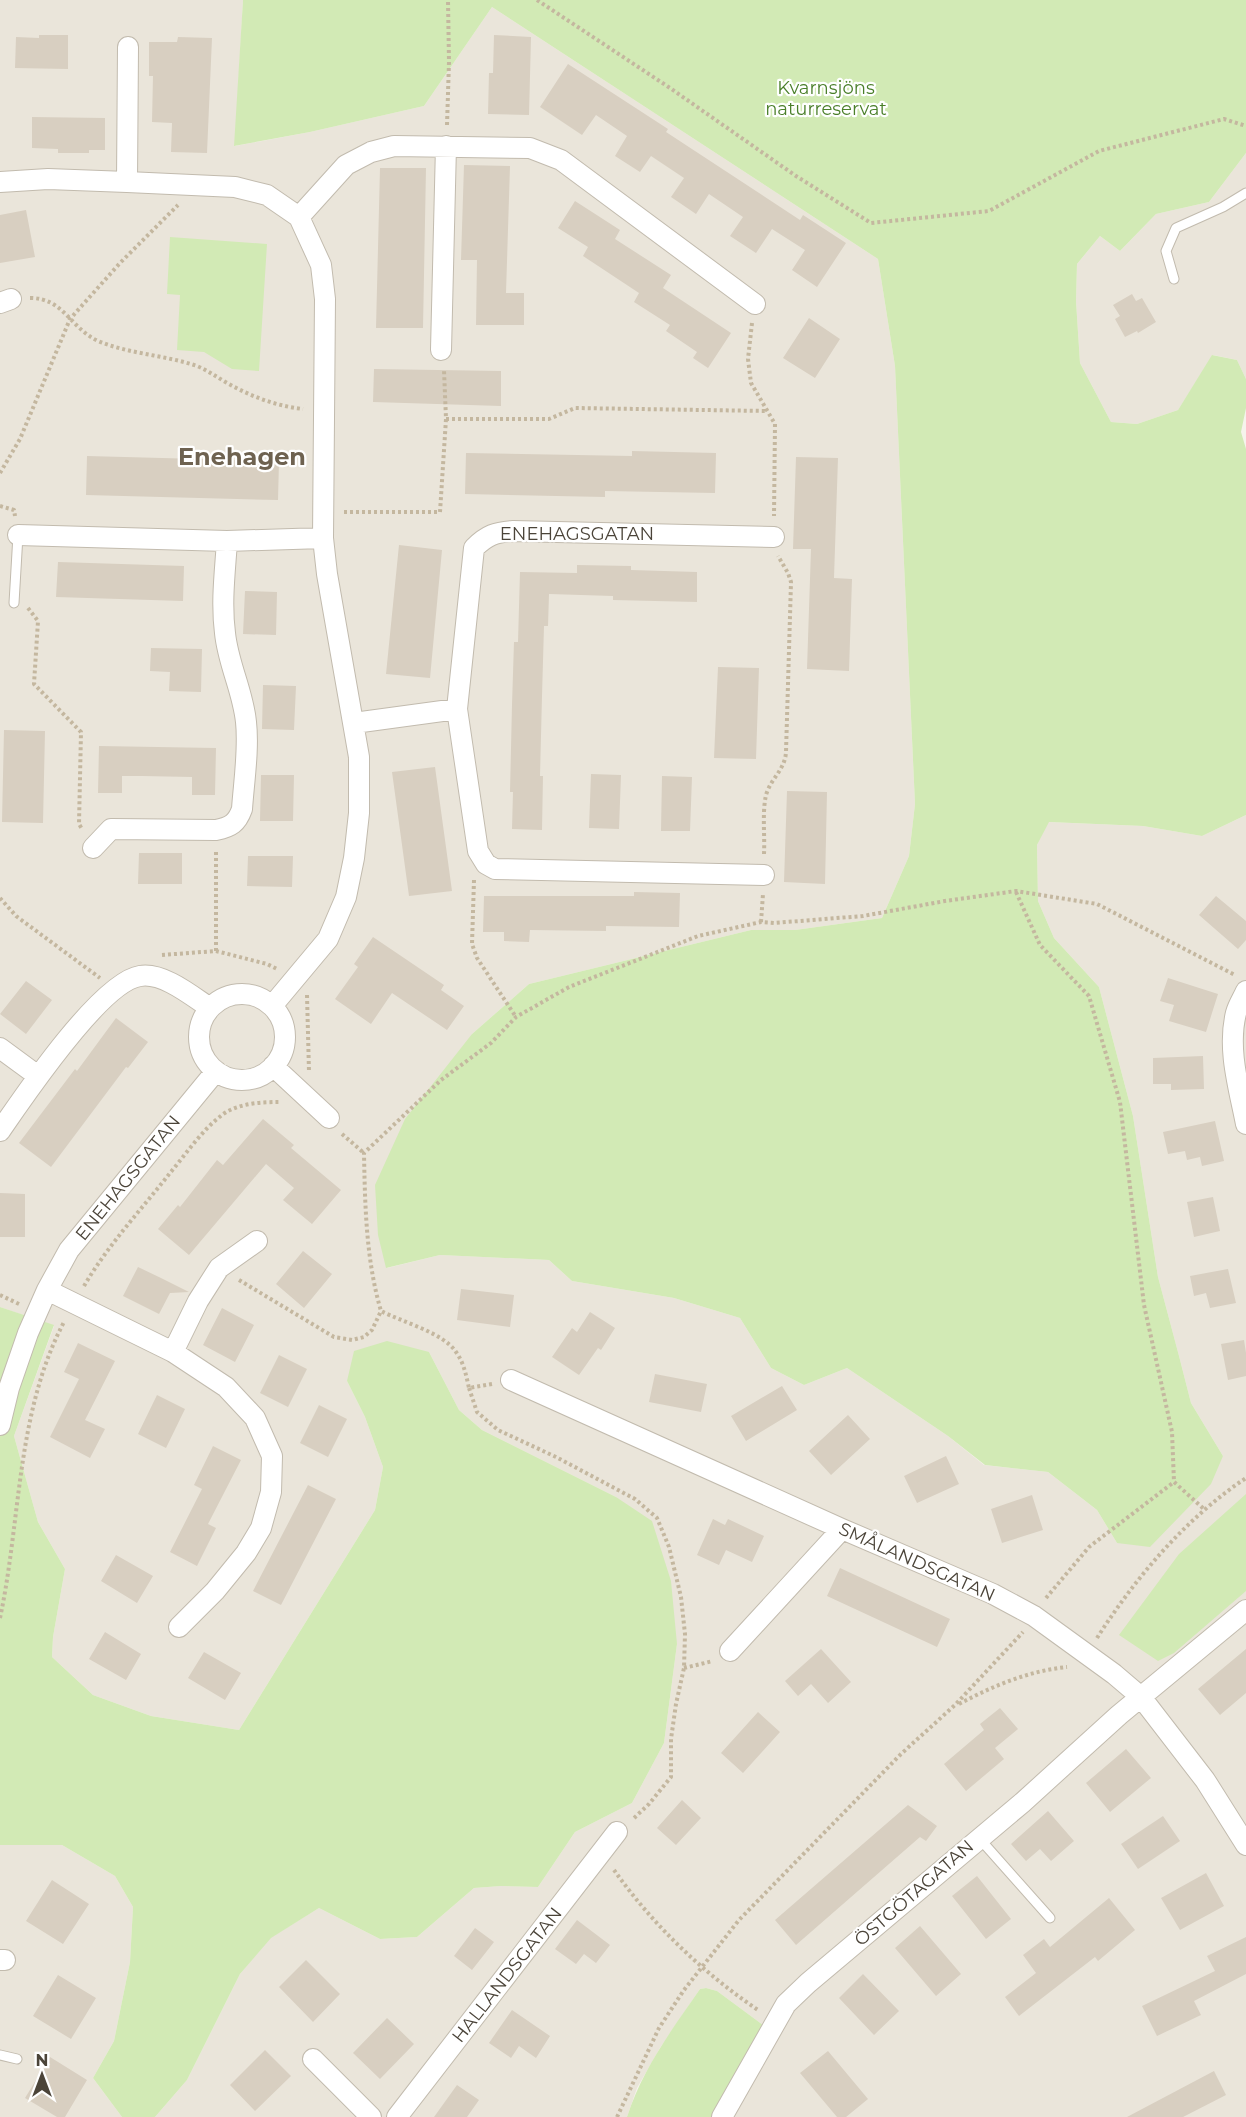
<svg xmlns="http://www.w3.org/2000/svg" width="1246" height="2117" font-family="Montserrat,sans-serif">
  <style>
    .residential { fill: #eae5da }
    .green { fill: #d2eab5 }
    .building { fill: #d8cfc1 }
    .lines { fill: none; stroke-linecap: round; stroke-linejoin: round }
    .service-casing { stroke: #c2bbae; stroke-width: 11 }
    .minor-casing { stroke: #c2bbae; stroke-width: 22 }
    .path { stroke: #c4b79f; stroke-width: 4; stroke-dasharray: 3 3; stroke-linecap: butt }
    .service { stroke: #fff; stroke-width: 9 }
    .minor { stroke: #fff; stroke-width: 20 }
    .labels { text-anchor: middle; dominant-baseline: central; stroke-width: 4.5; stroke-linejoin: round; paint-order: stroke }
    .park-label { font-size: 18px; fill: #4a7f2a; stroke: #fff }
    .street-label { font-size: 18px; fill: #4b4439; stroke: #fff }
    .district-label { font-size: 24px; font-weight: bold; fill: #6e6250; stroke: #fff }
  </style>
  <rect width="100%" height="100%" fill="#f6f3ec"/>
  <!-- residential -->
  <path class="residential" d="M0,0h243l-8,146 75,-14 114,-26 68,-99 386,252 17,107 20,438 -6,52 -27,62 -87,12h-44l-222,54 -57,50 -85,234 53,-13 109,5 23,21 102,17 66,20 31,50 33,17 43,-17 101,68 36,29 64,7 49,38 20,33 106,-87 -32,-53 -12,-47 -21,-79 -25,-161 -34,-129 -45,-49 -16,-37 -1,-56 11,-23 95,4 59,10 44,-21v1302h-534l51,-92 -46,-34 -11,-3 -6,1 -40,59 -23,40 -10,29h-472l32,-37 53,-106 30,-36 49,-30 61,31 37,-2 57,-49 27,-2 37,1 37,-55 57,-29 32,-60 13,-99 -61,-147 -134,-67 -23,-20 -30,-58 -82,29 18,36 18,50 -8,43 -136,220 -88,-14 -58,-21 -41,-38 1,-20 12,-68 -27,-47 -24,-86 40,-110 -54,-19z
    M1246,153v226l-9,-19 -24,-5 -35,55 -41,14 -26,-2 -31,-59 -4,-62 1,-37 23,-28 20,15 36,-37 53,-12z
    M0,1845h62l53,31 18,31 -3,55 -16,79 -21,37 29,39h-122z"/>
  <!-- green -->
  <path class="green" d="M243,0h1003v153l-37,49 -53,12 -36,37 -20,-15 -23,28 -1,37 4,62 31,59 26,2 41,-14 34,-55 25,5 9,19v29l-5,24 5,17v366l-44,21 -59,-10 -94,-4 -12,23 1,56 16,37 45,49 34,129 25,161 21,79 12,47 32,53 -12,28 -61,63 -33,-4 -20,-33 -49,-38 -63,-7 -37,-29 -101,-68 -43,17 -33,-17 -31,-50 -66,-20 -102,-17 -23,-21 -109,-5 -54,13 -8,-33 -3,-50 30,-66 67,-85 57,-50 222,-54h44l87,-12 27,-62 6,-52 -20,-438 -17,-107 -386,-252 -68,99 -114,26 -76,14z
    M170,237l97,7 -8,127 -27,-2 -28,-17 -27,-2 3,-55 -13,-1z
    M0,1307l54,18 -40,111 24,86 27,47 -12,68 -1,20 41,38 58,21 88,14 136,-220 8,-43 -18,-50 -18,-36 7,-30 33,-10 42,11 30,58 23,20 134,67 36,24 19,60 6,63 -13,99 -32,60 -57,29 -37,55 -37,-1 -27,2 -57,49 -37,2 -61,-31 -48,30 -31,36 -53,106 -32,37h-33l-29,-39 21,-37 16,-79 3,-55 -18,-31 -53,-31h-62z
    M1246,1494v97l-72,62 -16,8 -39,-26 60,-81z
    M706,1988l11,3 46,34 -51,92h-85c16,-49 44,-86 73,-128z"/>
  <!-- building -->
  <path class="building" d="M39,35h29v34l-53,-1 1,-31 23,1z
    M494,35l37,2 -2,78 -41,-1 1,-41h4z
    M178,37l34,1 -5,115 -36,-1 1,-29 -20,-1 1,-46h-4v-34h28z
    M568,64l100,65 -2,3 134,88 3,-5 43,28 -29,44 -25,-17 13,-20 -33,-21 -16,24 -26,-17 13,-19 -34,-23 -13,20 -25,-17 13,-19 -33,-22 -11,16 -25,-16 12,-20 -31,-21 -14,20 -42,-28z
    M32,117l73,1v32h-16v3h-31v-4l-26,-1z
    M464,165l46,1 -4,127h18v32h-48l1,-65h-16z
    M380,168h46l-3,160h-47z
    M575,201l45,29 -5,9 56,36 -8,13 68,45 -23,35 -15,-10 4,-6 -31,-21 4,-6 -36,-23 5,-9 -56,-37 5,-9 -30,-19z
    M26,210l9,47 -35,6v-48z
    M1132,294l4,7 6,-3 14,24 -18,11 -1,-2 -12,6 -10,-18 5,-3 -7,-11z
    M809,318l31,21 -25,39 -32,-20z
    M374,369l127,2v35l-128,-4z
    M632,451l84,2 -1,40 -110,-2v6l-140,-3 1,-41 166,3z
    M87,456l192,5 -1,39 -192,-5z
    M796,457l42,1 -4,120 18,1 -3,92 -42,-2 4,-120h-18z
    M399,545l43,5 -12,128 -44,-4z
    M58,562l126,4 -1,35 -127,-4z
    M577,565l54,1v4l66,2v30l-84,-2v-4l-64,-2 -1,32h-4l-2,70 -2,80h3l-1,54 -30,-1 1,-37h-3l2,-87 2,-63h4l2,-70 57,1z
    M245,591l32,1 -1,43 -33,-1z
    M151,648l51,1 -1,43 -32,-1 1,-19 -20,-1z
    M718,667l41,1 -3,91 -42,-1z
    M263,685l33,1 -2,44 -32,-1z
    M4,730l41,1 -2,92 -41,-1z
    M99,746l117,2 -1,47h-23v-18l-50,-1h-20v17h-24z
    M435,767l17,124 -43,5 -17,-124z
    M591,774l30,1 -2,54 -30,-1z
    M261,775h33l-1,46h-33z
    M662,776l30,1 -2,54h-29z
    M787,791l40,1 -2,92 -41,-2z
    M139,853h43v31h-44z
    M248,856h45l-1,31 -45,-1z
    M634,892l46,1 -1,34 -73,-1v5l-76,-1 -1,12 -25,-1v-9h-21l1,-36h150z
    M1216,896l30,25v19l-8,9 -39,-34z
    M373,937l71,48 -3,5 23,16 -17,24 -55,-37 -21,31 -36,-25 23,-32 -4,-3z
    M1168,978l50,16 -12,38 -37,-11 5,-16 -14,-4z
    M26,981l26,19 -26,34 -26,-20z
    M116,1018l32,24 -20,26 -2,-1 -75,100 -32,-24 56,-74 2,2z
    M1203,1056l1,33 -33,1v-6h-18v-26z
    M263,1119l31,26 -3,3 50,42 -29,34 -29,-24 11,-12 -28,-24 -77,91 -31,-26 20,-24 2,2 37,-47 6,5z
    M1215,1121l9,40 -22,5 -2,-9 -13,3 -2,-9 -17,3 -5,-22z
    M0,1193l25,1v43h-25z
    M1213,1197l7,34 -26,6 -7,-35z
    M303,1251l29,23 -28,34 -28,-24z
    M138,1267l23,11 28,14 -19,1 -11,21 -36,-18z
    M1228,1269l8,34 -26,5 -4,-15 -12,3 -4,-20z
    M461,1289l53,6 -4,32 -53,-7z
    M222,1308l32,17 -19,37 -32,-17z
    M590,1312l25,16 -14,22 -3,-2 -19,27 -27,-18 20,-29 5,4z
    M1244,1340l2,13v23l-18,4 -7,-36z
    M78,1343l37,18 -30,59 20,9 -15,29 -40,-21 29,-58 -15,-7z
    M279,1355l28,14 -19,38 -28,-14z
    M655,1374l52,10 -6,28 -52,-10z
    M782,1386l15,24 -51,31 -15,-25z
    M157,1395l28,14 -19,39 -28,-14z
    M319,1405l28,14 -19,38 -28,-14z
    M848,1415l22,24 -39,36 -22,-24z
    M213,1446l28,14 -33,64 8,4 -19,38 -27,-14 32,-63 -8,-4z
    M946,1456l13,28 -42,19 -13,-27z
    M308,1485l28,14 -55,106 -28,-14z
    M1032,1495l11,35 -41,13 -11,-34z
    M713,1519l12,6 3,-6 36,17 -12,26 -26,-12 -7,15 -22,-10z
    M116,1555l37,21 -16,27 -36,-22z
    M840,1568l110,51 -13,28 -110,-51z
    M105,1632l36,22 -15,26 -37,-21z
    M821,1649l30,33 -23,21 -17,-19 -13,12 -13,-15z
    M1246,1649v44l-26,22 -22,-26z
    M204,1652l37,21 -16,27 -37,-22z
    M1000,1708l18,21 -23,19 9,11 -38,32 -22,-27 40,-34 -4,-6z
    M758,1712l22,20 -37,41 -22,-20z
    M1126,1749l25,29 -41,34 -24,-29z
    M682,1800l19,18 -25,27 -19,-17z
    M908,1805l29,21 -11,15 -6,-4 -124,108 -21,-25z
    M1048,1811l26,30 -23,20 -11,-12 -14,12 -15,-17z
    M1163,1816l17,25 -42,28 -17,-25z
    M1206,1873l18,33 -44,24 -19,-32z
    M977,1876l34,43 -25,20 -34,-43z
    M52,1880l37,24 -26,40 -37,-23z
    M1109,1898l26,32 -37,31 -3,-4 -76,59 -14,-19 31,-24 -13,-18 21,-16 6,8z
    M577,1920l33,25 -14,18 -12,-9 -8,10 -21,-15z
    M920,1926l41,48 -25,22 -41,-48z
    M475,1928l19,14 -22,28 -18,-14z
    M1246,1937v37l-52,27 7,14 -44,21 -15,-30 73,-35 -8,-15z
    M306,1960l34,34 -27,28 -34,-35z
    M863,1974l36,37 -25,24 -35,-37z
    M58,1975l38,23 -25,41 -38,-23z
    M512,2010l38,26 -14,22 -17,-12 -8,12 -22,-15z
    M387,2018l27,26 -34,35 -27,-26z
    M265,2050l26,26 -36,35 -25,-26z
    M828,2051l40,48 -22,18h-9l-37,-44z
    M50,2057l37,23 -22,37h-8l-32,-19z
    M1214,2071l12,24 -43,22h-56z
    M457,2085l22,15 -12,17h-33z"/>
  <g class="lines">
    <defs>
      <path id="service" d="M1174,279l-8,-28 10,-23 47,-21 23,-14
        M14,603l4,-68
        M979,1838l71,80
        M0,2055l17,4"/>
      <path id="minor" d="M0,182l48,-3 79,3 108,5 32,8 32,22 22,48 4,34 -2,239 4,36 32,183v56l-5,45 -8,39 -18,42 -56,67
        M127,182l1,-135
        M299,217l47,-52 25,-13 23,-6 136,2 31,12 194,144
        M0,303l11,-4
        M441,350l5,-204
        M18,535l209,6 96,-3
        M354,723l103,-14
        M93,848l18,-19 105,1c15,-3 21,-7 26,-21 2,-28 7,-60 4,-87 -3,-31 -18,-58 -21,-89 -4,-31 0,-61 2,-92
        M764,875l-269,-6 -9,-5 -8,-13 -21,-142 17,-161c13,-13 22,-16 39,-17l261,6
        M1246,991c-3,7 -8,14 -10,22 -9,36 3,75 10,111
        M199 1037a43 43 0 1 1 86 0a43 43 0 1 1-86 0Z
        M0,1048l38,28
        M273,1066l56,52
        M0,1131c24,-35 101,-149 140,-155 23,-4 52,20 70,32
        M47,1290l126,62 53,35 29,31 17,38 -1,36 -10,36 -15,25 -31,38 -36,36
        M173,1352l25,-51 21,-33 38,-27
        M511,1380l331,149 151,65 41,22 80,58 27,23 64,83 41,65
        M0,1425l9,-37 19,-55 19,-43 22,-40 147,-179
        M730,1651l112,-122
        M0,1960h5
        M313,2059l58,58
        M397,2117l220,-285
        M722,2117l64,-113 22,-21 214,-180 97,-88 127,-105"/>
    </defs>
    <!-- service casing -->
    <use href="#service" class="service-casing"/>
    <!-- minor casing -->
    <use href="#minor" class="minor-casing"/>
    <!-- path -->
    <path class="path" d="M537,0l133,88 126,88 75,47 118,-12 110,-60 125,-32 22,7
      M447,125l2,-63 -1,-62
      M30,298c34,0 40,30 68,43 31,13 67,14 99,25 12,5 21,12 32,18 23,13 48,22 74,25
      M752,323l-4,36 3,24 24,41 -1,92
      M446,419h103l26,-11 192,3
      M0,473l20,-34 50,-120 50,-56 58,-58
      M0,506l14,4 1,6
      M344,512h96l6,-93 -2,-49
      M28,608l10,13 -4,63 47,48 -2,92 3,5
      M764,854c1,-18 -2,-41 2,-59 5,-17 19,-25 20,-43l5,-170 -3,-9 -10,-17
      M474,880l-2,64 5,14 39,59
      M1016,892l24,53 49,51 31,106 24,203 28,127 2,50 30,27
      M0,898l16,18 84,62
      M761,922l2,-28
      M216,951v-102
      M162,955l54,-4 51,13 10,5
      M307,995l2,77
      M342,1134l22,19
      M239,1280l95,57 18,3 12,-3 8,-7 9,-19
      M84,1286c24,-41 57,-76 86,-113 16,-19 32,-43 52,-58 16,-12 39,-13 58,-13
      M0,1295l19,9
      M492,1384l-23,4c-3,-13 -5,-25 -13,-36 -12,-19 -54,-30 -75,-41 -15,-51 -16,-105 -17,-158l77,-73 50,-37 25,-26 53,-30 129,-51 63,-14 13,1 89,-7 82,-15 71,-10 81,13 138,71
      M469,1388l8,24 21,18 58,27 79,42 22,19 12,29 12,50 4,37 -1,34 -8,36 -5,35v38l-22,27 -16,15
      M1046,1598l43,-51 85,-65
      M0,1618c21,-98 16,-205 64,-296
      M1097,1638c39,-61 89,-120 149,-160
      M684,1668l29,-7
      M959,1704c34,-18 69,-33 108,-37
      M614,1870c39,55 88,102 144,140
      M617,2117l42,-89 25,-38 55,-70 162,-166 54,-49 68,-73"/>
    <!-- service -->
    <use href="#service" class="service"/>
    <!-- minor -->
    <use href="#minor" class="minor"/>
  </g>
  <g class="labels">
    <!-- park labels -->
    <g class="park-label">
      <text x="826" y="88">Kvarnsjöns<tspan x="826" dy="21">naturreservat</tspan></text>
    </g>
    <!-- street labels -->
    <g class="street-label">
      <text x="577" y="534">ENEHAGSGATAN</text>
      <text transform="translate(128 1178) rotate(-51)">ENEHAGSGATAN</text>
      <text transform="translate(917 1562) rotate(24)">SMÅLANDSGATAN</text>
      <text transform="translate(914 1893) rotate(-41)">ÖSTGÖTAGATAN</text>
      <text transform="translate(507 1975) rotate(-52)">HALLANDSGATAN</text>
    </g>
    <!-- district labels -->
    <g class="district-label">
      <text x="242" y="456">Enehagen</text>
    </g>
  </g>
  <!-- north arrow -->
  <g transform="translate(42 2075)" stroke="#ffffff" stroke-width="4.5" paint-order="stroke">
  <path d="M0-4.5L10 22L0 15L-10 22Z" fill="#4b4439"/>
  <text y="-9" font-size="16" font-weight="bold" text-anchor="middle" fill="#4b4439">N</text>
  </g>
</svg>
